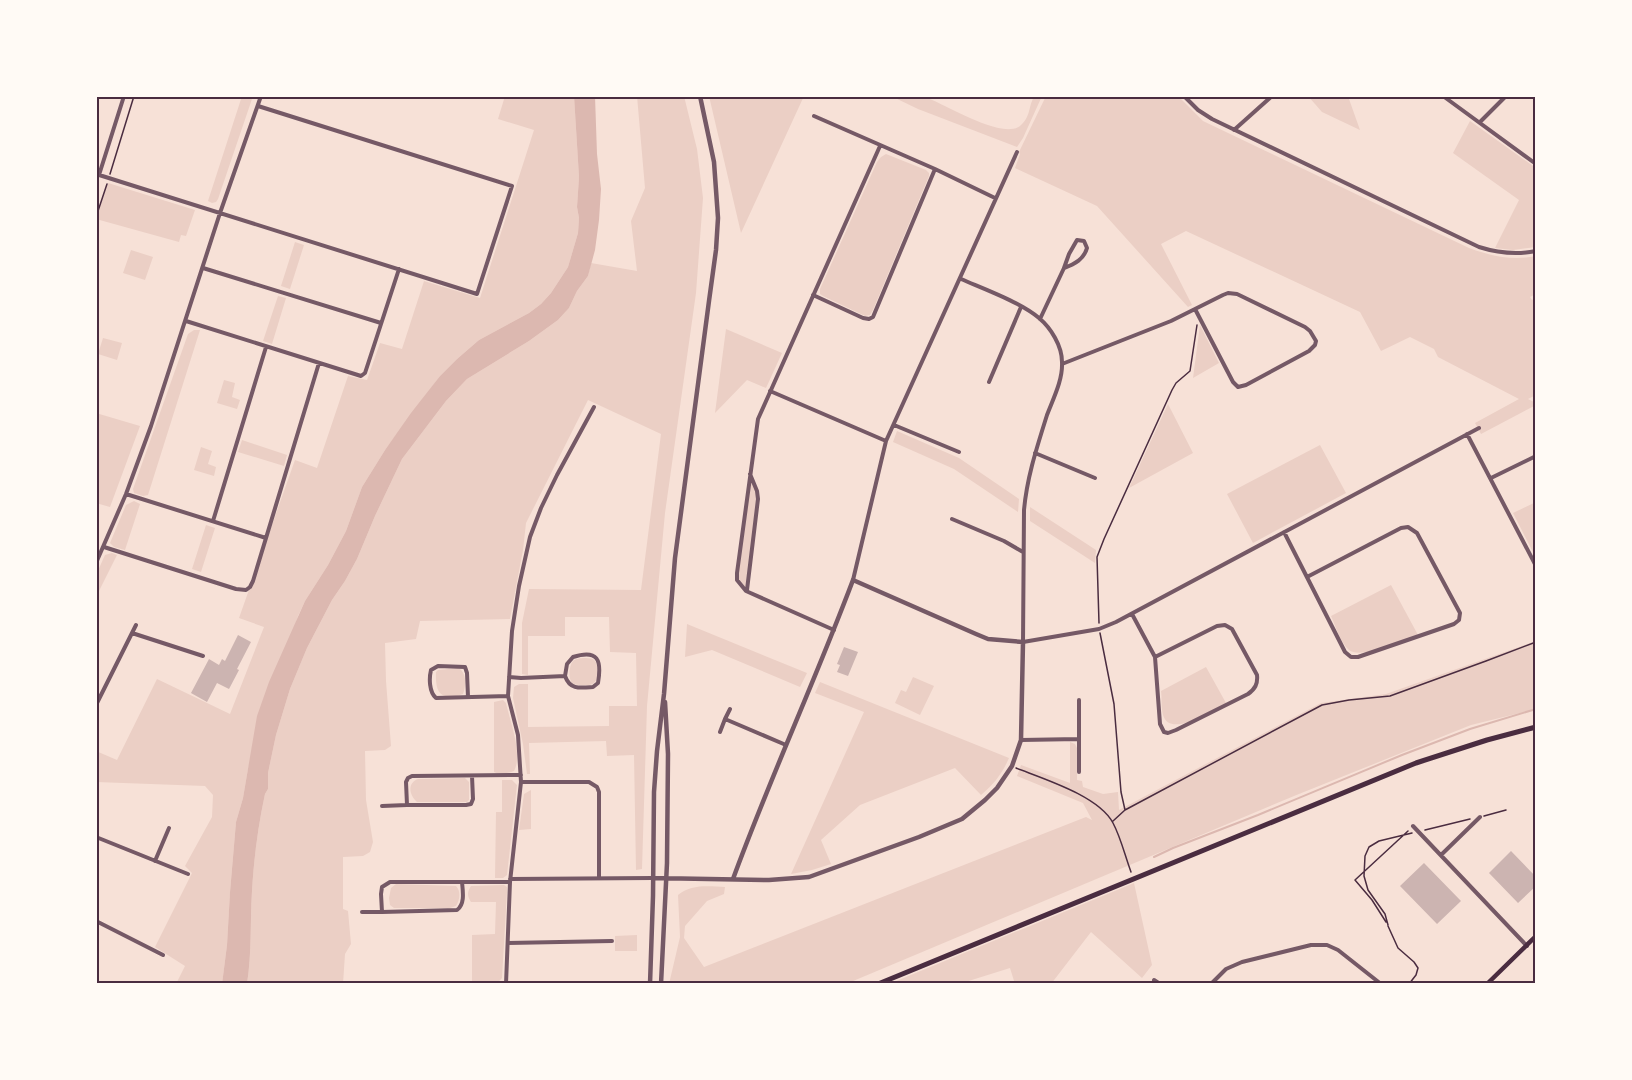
<svg xmlns="http://www.w3.org/2000/svg" width="1632" height="1080" font-family="Lato,sans-serif">
  <style>
    .green { fill: #ebcfc5 }
    .water { fill: #dcb8b0 }
    .lines { fill: none; stroke-linecap: round; stroke-linejoin: round }
    .stream { stroke: #dcb8b0; stroke-width: 2 }
    .building { fill: #ccb4b1 }
    .path { stroke: #4a2c40; stroke-width: 1.5 }
    .minor { stroke: #755966; stroke-width: 4 }
    .tertiary { stroke: #755966; stroke-width: 4.5 }
    .secondary { stroke: #4a2c40; stroke-width: 4.5 }
    .primary { stroke: #4a2c40; stroke-width: 5 }
    .neatline { fill: none; stroke: #4a2c40; stroke-width: 2 }
  </style>
  <rect width="100%" height="100%" fill="#f7e1d7"/>
  <!-- green -->
  <path class="green" d="M242,96h11l-35,103 -2,3 -4,1 -4,-2z
    M505,96h69l5,81 -2,30 2,11 -1,15 -10,34 -17,26 -10,11 -12,9 -50,27 -22,19 -17,17 -55,74 -23,37 -16,44 -18,34 -23,36 -7,15 -50,153 -5,29 -7,24 -6,70 -3,53 -5,39h-46l9,-18 -30,-19 37,-74 -7,-7 27,-49 1,-22 -8,-9 -109,-4v-31l21,9 40,-81 73,35 34,-87 -25,-9 56,-158 22,8 31,-92 19,4 13,-37 22,6 22,-68 56,17 54,-168 -36,-11z
    M637,96h47l13,53 6,49 -7,95 -31,220 -18,193 -5,163 -6,1 -2,-115 -27,1 -1,-15 -77,2 1,31h-3l-4,-30 -10,-46 1,-11 5,-3h9v43l81,-1v-20h28l-1,-53 -26,-1 -1,-35h-44v19h-37v39l-6,-1v-51l7,-34 112,1 20,-156 -73,-34 -62,123 -3,27 -13,69 -90,2 -4,18 -31,4 1,38 5,65 -6,4 -20,1 1,49 7,42 -3,10 -7,4 -20,1v52l5,2 3,33 -6,10 -2,30h-96c5,-32 3,-61 5,-93 2,-33 6,-65 13,-97l3,-5v-16l8,-38 14,-46 17,-41 25,-48 13,-19 12,-22 18,-43 27,-57 44,-58 21,-22 62,-38 29,-21 11,-12 8,-17 11,-15 3,-13 46,8 -6,-50 14,-33z
    M709,96h95l-63,137z
    M891,96c10,0 23,-2 33,1 21,6 76,43 96,29 11,-9 8,-19 14,-29l8,-1 -19,42 -6,9 -99,-38z
    M1046,96h132l25,25 266,127c22,8 43,13 67,8v38l-6,3 2,3 4,-2v97l-8,4 8,4v2l-55,29 -6,-11 44,-24 -81,-42 -4,-8 -24,-12 -29,14 -21,-39 -174,-81 -25,13 31,61 -4,2 -91,-101 -82,-38 5,-14 -1,-2z
    M1308,96h39l2,3 11,31 -38,-18z
    M1470,121l66,47v79l-23,3 -18,-2 24,-48 -66,-47z
    M886,154l40,16 3,3v3l-56,134 -3,5 -5,1 -42,-20 -3,-2v-5l57,-127 4,-5z
    M108,183l87,27 -9,26 -5,-1 -2,7 -83,-23z
    M295,242l9,3 -14,44 -9,-3z
    M131,250l22,7 -8,23 -22,-7z
    M278,296l8,2 -14,46 -9,-3z
    M1200,325l19,38 -26,15z
    M726,329l56,24 -16,35 -19,-8 -32,33z
    M194,330h6l-52,165 -5,1 -9,-3 -1,-4 55,-155z
    M103,338l19,5 -5,17 -19,-6z
    M224,380l11,3 -3,14 8,3 -3,9 -20,-6z
    M1168,404l25,49 -64,35z
    M96,413l44,13 -30,81 -14,-4z
    M897,431l62,27 60,41 -1,13 -64,-43 -61,-27z
    M242,440l45,15 -3,11 -46,-14z
    M1320,445l26,48 -93,50 -26,-49z
    M201,447l11,4 -4,13 8,3 -2,9 -20,-6z
    M750,472l8,27 -12,92 -9,-11z
    M134,501l6,3 -15,46 -11,-3 -4,-4 16,-38z
    M1536,502v56l-23,-45z
    M1030,507l66,43 -1,13 -65,-42z
    M206,525l9,3 -14,44 -9,-3z
    M112,553l5,2 -21,42v-22l9,-20z
    M1391,585l27,50c-15,5 -57,25 -69,15 -9,-8 -13,-23 -18,-34z
    M687,624l120,49 -7,14 -88,-37 -27,7z
    M1536,641v68l-65,16 -177,71 -448,188h-177l11,-47 -2,-42c12,-11 31,-9 47,-8l-1,7 -17,7 -22,25 -1,12 20,29 382,-150 6,3 -9,-17 -66,-27 4,-11 49,18v-41l5,2 2,4v32l5,1 1,6 20,7 15,-2 1,18 202,-107 65,-9z
    M584,658c2,0 7,0 9,1 6,4 6,18 2,23 -3,4 -9,3 -14,3 -3,0 -7,0 -9,-2 -4,-5 -3,-19 2,-23 2,-1 7,-2 10,-2z
    M1206,667l20,36c-13,7 -56,36 -63,12 -2,-8 -1,-17 -2,-24z
    M458,668c9,4 8,18 5,26 -22,7 -28,0 -27,-22l2,-2z
    M913,677l21,9 -14,29 -25,-12 6,-13 5,2z
    M820,682l189,76c-7,16 -15,26 -28,37l-26,-27 -95,37 -39,35 10,24 -19,6 -21,4 73,-162 -49,-19z
    M503,700l3,3c4,18 17,52 8,68 -6,2 -14,4 -20,1v-70z
    M465,778l4,4v18l-2,2h-50c-8,-7 -10,-19 1,-23z
    M502,780h10l5,5 -10,90 -4,3h-8l1,-66h6z
    M531,790v39l-12,1 5,-36z
    M1134,883l18,82 -10,13 -51,-46 -40,52h-36l-5,-16 -51,16h-70z
    M396,884l60,2c5,5 4,14 0,20l-6,2h-56l-4,-3 -1,-7 2,-10z
    M504,885l3,2v5l-5,86c-6,9 -19,6 -30,6v-49l23,-1 1,-32h-25c-4,-6 -4,-10 0,-16z
    M637,935v16h-22v-15z"/>
  <!-- water -->
  <path class="water" d="M574,96h21l2,58 4,35 -2,31 -4,30 -7,26 -11,15 -8,17 -11,12 -29,21 -62,38 -21,22 -44,58 -27,57 -18,43 -12,22 -13,19 -25,48 -17,41 -14,46 -8,38v16l-3,5c-7,32 -11,64 -13,97 -2,32 0,61 -5,93h-25l5,-39 3,-53 6,-70 7,-24 14,-82 12,-34 36,-81 23,-36 18,-34 16,-44 23,-37 26,-37 29,-37 17,-17 22,-19 50,-27 12,-9 10,-11 17,-26 10,-34 1,-15 -2,-11 2,-30z"/>
  <g class="lines">
    <!-- stream -->
    <path class="stream" d="M1154,857l19,-9 85,-33 144,-60 68,-26 66,-20"/>
  </g>
  <!-- building -->
  <path class="building" d="M238,635l13,7 -14,27 2,1 -10,19 -12,-6 -10,19 -16,-9 18,-34 10,6 3,-6 3,2z
    M844,647l14,5 -10,24 -11,-4 3,-7 -3,-1z
    M1511,851l25,26v9l-18,17 -29,-30z
    M1424,863l37,38 -24,23 -37,-38z"/>
  <g class="lines">
    <!-- path -->
    <path class="path" d="M110,174l24,-78
      M96,217l11,-33
      M1099,623l-2,-66 7,-18 68,-149 4,-7 14,-12 7,-46
      M1100,633l14,71 7,88 4,18
      M1016,768c28,11 83,28 97,55 8,15 12,33 18,49
      M1484,816l22,-6
      M1113,821l12,-11 197,-105 27,-5 41,-4 96,-35 50,-19
      M1425,830l45,-11
      M1386,922l-14,-22 -17,-20 53,-49
      M1388,925l-3,-11 -17,-24 -4,-14 1,-20 4,-9 10,-6 33,-8
      M1388,926l10,22 16,14 4,6 -2,7 -7,9"/>
    <!-- minor -->
    <path class="minor" d="M1184,96l14,14 14,9 267,128c19,6 38,8 57,4
      M1443,96l93,68
      M814,116l121,53 60,29
      M1480,122l26,-26
      M1234,130l38,-34
      M96,174l381,120 35,-108 -254,-80
      M99,175l25,-79
      M203,268l178,55
      M961,279c23,10 59,23 78,39 12,10 23,28 23,44 1,18 -9,37 -15,53 -10,32 -20,62 -23,95l-1,132 76,-13 17,-7 363,-194
      M813,295l50,23 6,1 4,-2 62,-148
      M1040,319l24,-51 5,-14 8,-14 7,1 3,7c-3,11 -12,16 -23,20
      M186,321l175,55 4,-3 34,-104
      M1062,364l109,-43 52,-26 5,-2 9,1 68,33 5,4 6,10 -1,4 -6,6 -63,34 -8,2 -5,-5 -38,-73
      M989,382l32,-75
      M770,391l116,50
      M894,425l65,27
      M1467,434l69,132
      M1035,453l60,25
      M1491,478l45,-22
      M126,494l140,44
      M952,519l52,22 19,11
      M213,521l53,-174
      M1284,532l61,120 6,5h7l96,-33 5,-4 1,-7 -43,-80 -9,-6 -7,1 -94,49
      M104,547l132,42 10,1 4,-3 3,-6 66,-218
      M96,563l30,-69 25,-68 69,-213 41,-117
      M853,580l33,-139 131,-289
      M747,590l11,-91 -1,-8 -7,-17
      M1132,614l23,43 5,67 4,8 4,1 8,-3 72,-36c7,-5 10,-10 9,-19l-25,-46 -7,-4 -8,1 -62,31
      M834,630l-88,-39 -9,-11v-7l21,-154 122,-273
      M132,633l71,23
      M509,677l12,1 44,-2c5,14 15,12 28,11l5,-4c4,-23 0,-34 -25,-26l-6,7 -2,12
      M468,697l-1,-24 -2,-6 -27,-1 -7,4c-2,8 -2,22 5,28l72,-2
      M96,705l40,-80
      M725,719l5,-10
      M720,732l5,-13 61,26
      M1021,740l58,-1
      M1079,772v-72
      M472,776l1,23 -2,5 -5,1h-59l-1,-23 2,-4 4,-2 109,-1
      M521,782h68l8,5 2,5v85
      M382,806l25,-1
      M1413,826l114,120
      M96,837l92,37
      M1441,855l39,-38
      M155,861l14,-33
      M510,879l143,-1
      M462,882c1,10 3,22 -5,28l-75,2 -1,-18 1,-7 8,-5h120
      M362,912h20
      M96,921l67,34
      M508,943l104,-2
      M1154,980l6,4
      M506,984l4,-102 11,-100 -3,-47 -10,-39 4,-65 7,-45 11,-49 11,-29 16,-33 37,-68
      M1211,984l15,-15 16,-7 69,-17h16l11,5 43,34"/>
    <!-- tertiary -->
    <path class="tertiary" d="M653,878l116,2 40,-3 110,-40 43,-18 23,-19 12,-12 15,-22 9,-26 2,-98 -35,-3 -12,-5 -123,-54c-38,101 -83,198 -120,299
      M650,984l3,-88 1,-104 3,-41 7,-57 11,-136 34,-257 7,-51 2,-32 -4,-56 -14,-66
      M661,984l6,-121 1,-109 -3,-52"/>
    <!-- secondary -->
    <path class="secondary" d="M1487,984l49,-48"/>
    <!-- primary -->
    <path class="primary" d="M878,984l538,-221 71,-23 49,-13"/>
  </g>
  <!-- border -->
  <rect width="1632" height="1080" fill="none" stroke="#fffaf5" stroke-width="195"/>
  <rect x="98" y="98" width="1436" height="884" class="neatline"/>
</svg>
